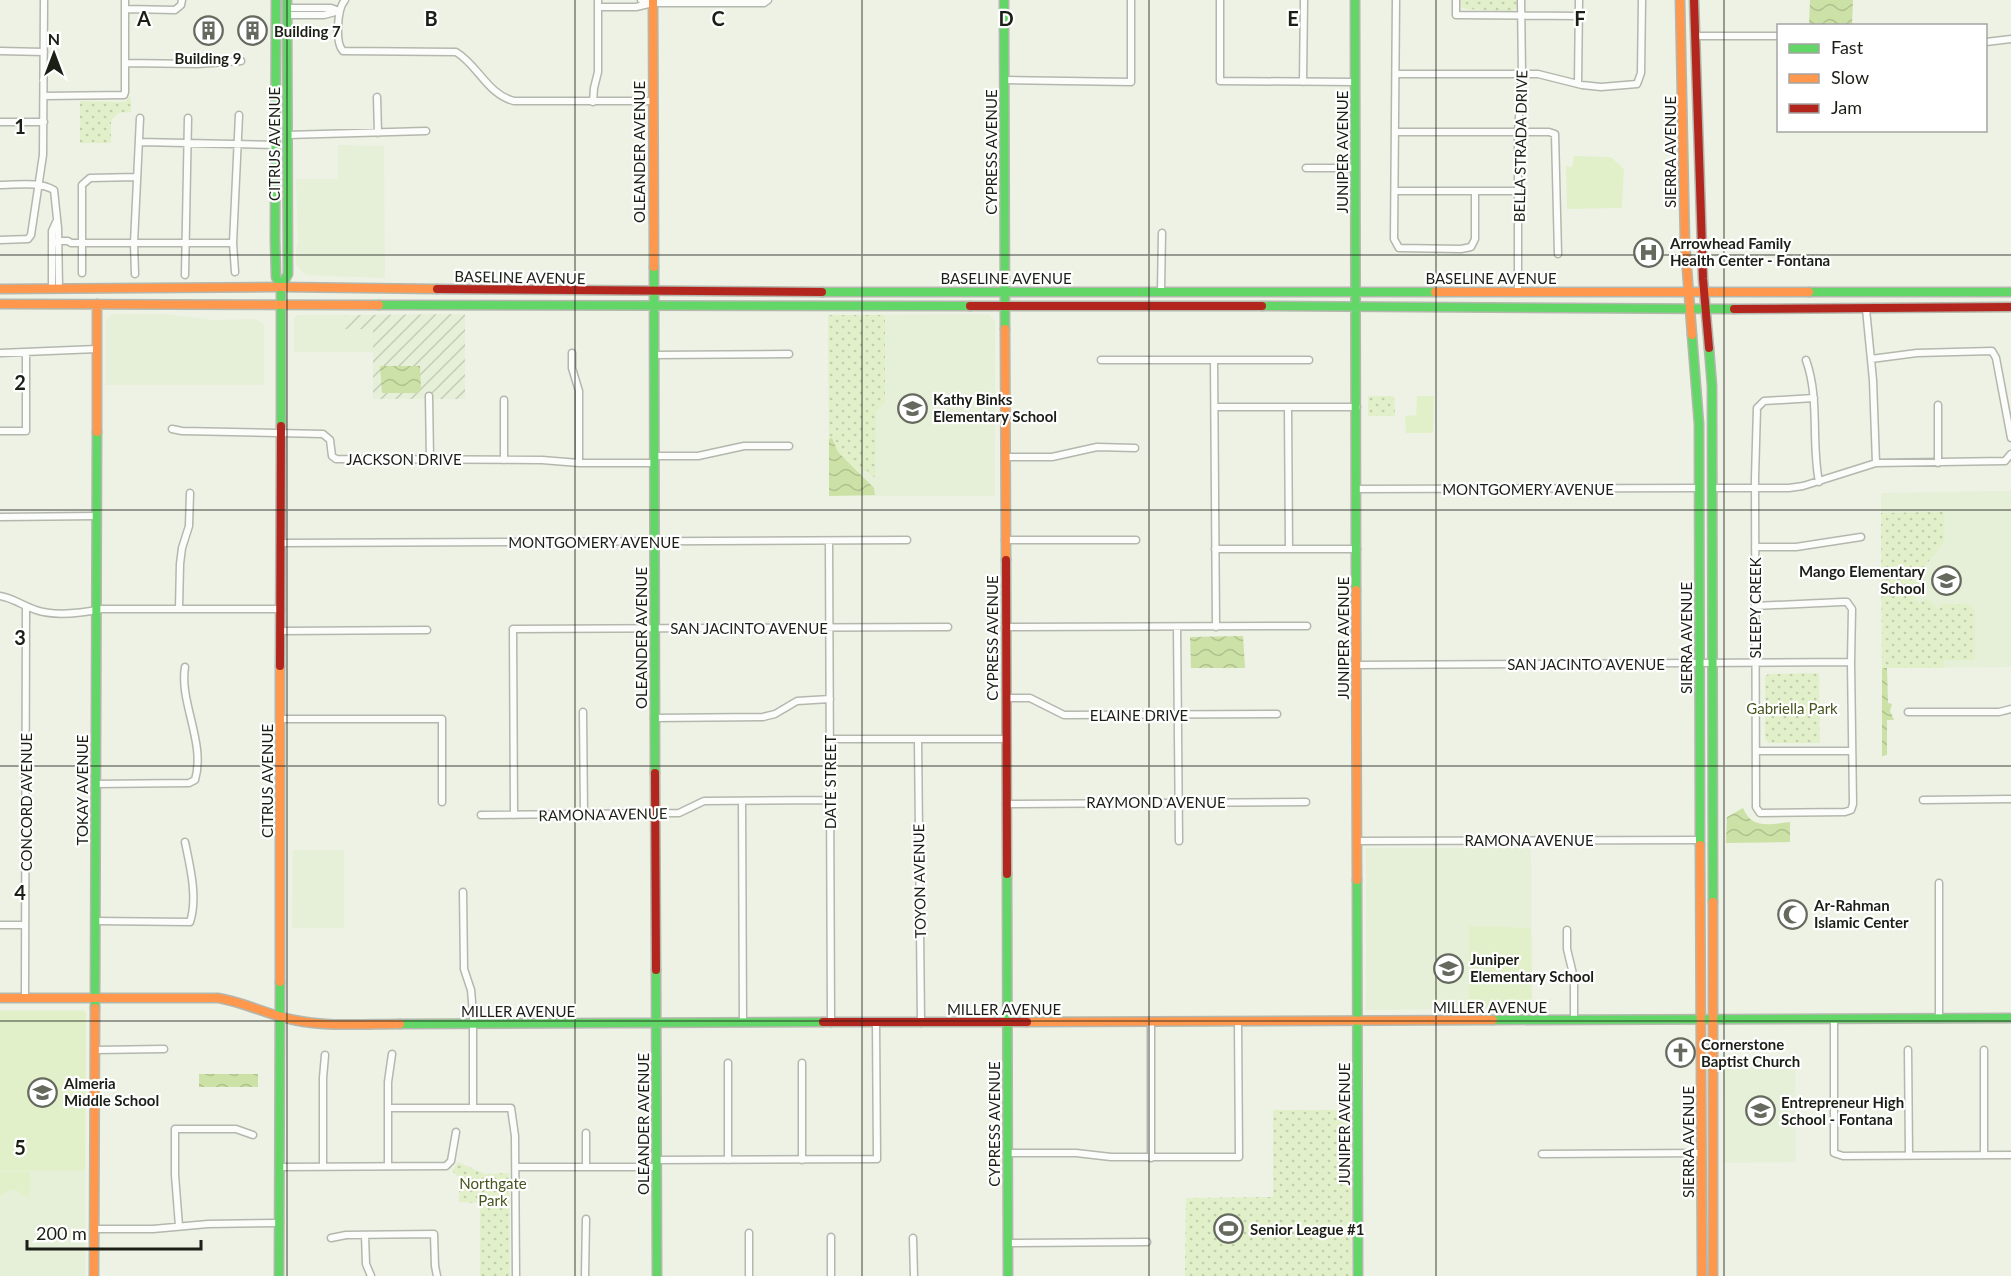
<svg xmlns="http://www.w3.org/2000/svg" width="2011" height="1276" font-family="Lato,sans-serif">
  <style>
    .built { fill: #e6efd8 }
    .industrial { fill: url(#industrial-furrows) }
    .grass { fill: #e2f0ca }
    .park { fill: url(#park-dots) }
    .water { fill: url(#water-waves) }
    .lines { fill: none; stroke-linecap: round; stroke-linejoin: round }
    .street-casing { stroke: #b3b7ad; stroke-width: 9 }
    .fast-casing { stroke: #b3b7ad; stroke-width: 11 }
    .slow-casing { stroke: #b3b7ad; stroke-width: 11 }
    .jam-casing { stroke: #b3b7ad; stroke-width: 11 }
    .street { stroke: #fcfdfb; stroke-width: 6 }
    .fast { stroke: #63d668; stroke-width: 8 }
    .slow { stroke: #ff974d; stroke-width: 8 }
    .jam { stroke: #b3261e; stroke-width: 8 }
    .grid { fill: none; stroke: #1c1f16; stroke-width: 1.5; stroke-opacity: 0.55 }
    .labels { text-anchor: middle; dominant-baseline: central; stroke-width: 4.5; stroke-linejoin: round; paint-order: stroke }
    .poi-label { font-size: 15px; font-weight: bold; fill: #1c1f16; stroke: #fff; text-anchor: start }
    .street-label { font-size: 15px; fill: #1c1f16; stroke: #fff }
    .park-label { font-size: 15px; fill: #44551d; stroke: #fff }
    .grid-label { font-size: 20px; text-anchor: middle; font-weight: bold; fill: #1c1f16; stroke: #fff; stroke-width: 4.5; stroke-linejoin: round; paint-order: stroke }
  </style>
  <defs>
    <pattern id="industrial-furrows" width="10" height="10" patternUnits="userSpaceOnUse" patternTransform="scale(1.5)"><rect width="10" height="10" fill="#e6efd8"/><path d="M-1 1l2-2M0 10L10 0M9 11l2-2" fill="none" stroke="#c5ccb9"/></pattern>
    <pattern id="park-dots" width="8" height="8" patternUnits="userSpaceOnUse" patternTransform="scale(1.5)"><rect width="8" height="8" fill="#e2f0ca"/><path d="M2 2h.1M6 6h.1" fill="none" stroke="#c1cdad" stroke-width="1.8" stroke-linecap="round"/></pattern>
    <pattern id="water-waves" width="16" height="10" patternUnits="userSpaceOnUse" patternTransform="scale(1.5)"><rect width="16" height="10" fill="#cce1a6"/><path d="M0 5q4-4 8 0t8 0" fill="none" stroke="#afc18e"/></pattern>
  </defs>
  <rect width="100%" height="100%" fill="#edf2e5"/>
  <!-- built -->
  <path class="built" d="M338,145l46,1 1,132 -79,-3 -10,-10v-15l2,-8 -2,-63h42z
    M112,314h53l49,6 43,-1 7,6v60h-158v-65z
    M988,314l7,7v175h-166l-1,-181z
    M298,315h47v14h28v23h-79v-33z
    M2011,491v176l-129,1 -1,-175z
    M1366,848h165l1,160 -166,2z
    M293,850h51v78h-52z
    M0,1010h84l2,3 -1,263h-85z
    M1723,1058l72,1 1,103 -72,1z"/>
  <!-- industrial -->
  <path class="industrial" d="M465,314v85h-92v-70h-28v-14z"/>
  <!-- grass -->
  <path class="grass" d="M1574,156l37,1 13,12 -2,39 -55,1 -1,-43 6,1z
    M1417,396h17l-1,37h-27l-1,-17 11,-1z
    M1469,926l62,2 1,80h-63z
    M0,1011h83l3,2 -1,157 -85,1z
    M0,1172h30v26c-14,-4 -12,-16 -30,-2z"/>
  <!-- park -->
  <path class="park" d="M1460,0h57l1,5 -2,4 -5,2 -45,-2 -5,-2z
    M129,97l2,1v14l-13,1 -7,8v22h-31v-42l42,1 4,-1z
    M828,315h57v87l-9,10 -1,66 -9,-8 -4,4 -24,-22 -6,-13h-3z
    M1368,396h26l1,20h-27z
    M1944,512v30l-20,25 -1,24 2,6 -1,1 -4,-7 -7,4 6,9 7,-6 13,12 3,-6h25l8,6v50h-31v8h-62l-1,-155z
    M1819,673l1,70h-52l-3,-4v-62l3,-3z
    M1273,1110h78l1,166h-167l1,-78 87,-1z
    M458,1162l27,12 24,-1 1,103h-30v-73l-21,-1v-24l-7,-7z"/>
  <!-- water -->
  <path class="water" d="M1810,0h43l-1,25h-43z
    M380,366h40l1,23 -3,4h-36z
    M832,438l6,14 36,36 1,7 -46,1v-57z
    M1243,636l2,32h-54l-1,-31z
    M1882,668h5l1,35 4,1 -2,7 4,9h-7v35l-5,1z
    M1743,808c9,22 27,16 47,14v20l-64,1 1,-26z
    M199,1074h59v13h-59z"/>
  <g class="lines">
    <defs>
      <path id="street" d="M345,0c-8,9 -10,43 -2,51l113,1c22,13 31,42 58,49h139
        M641,0l11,3
        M1220,0v81l135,1
        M1396,0l-2,239 5,9 62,1 10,-2 4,-8v-48
        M1456,0v15l123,1
        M598,7h38l17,-4h111l4,-3
        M287,8h44l8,3
        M126,9l49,1 6,-5 1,-5
        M287,15h37l15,-4
        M1695,36h83
        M1986,42l25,-3
        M0,51l44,1
        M125,63l72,1 44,-3
        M1396,74h142l44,11 19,2 36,-3 4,-11 1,-73
        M1004,80l127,2v-82
        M1303,82l1,-82
        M1578,84l1,-84
        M44,96l80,-1 1,-3v-92
        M377,97l1,36
        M593,102l1,-14 4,-16v-72
        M0,122h44
        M1396,132h153l6,2 3,120
        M287,135l139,-4
        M139,142l137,3
        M1306,168h49
        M0,185c17,0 39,-4 54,5l4,38 1,61
        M1395,191h123
        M0,240l28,-1 3,-4 12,-80 1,-155
        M52,244l6,-3h10l3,2h162
        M235,272l-2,-29 6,-128
        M82,273v-88l8,-7 47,-1
        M135,274l-1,-31 6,-125
        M185,275l3,-157
        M52,289v-58l4,-9
        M1161,291l1,-58
        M1518,291v-159l4,-58 -1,-74
        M1866,309l7,71 3,83
        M0,353l97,-4
        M572,353v15l7,23v72
        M654,355l135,-1
        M1871,359l46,-6 75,-2 4,7 15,80
        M1101,360h208
        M1214,360l2,267
        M1806,360c14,39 5,82 13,122
        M429,396l1,64
        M504,400v60
        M1938,405v58
        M1215,407h142
        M1288,408l1,141
        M172,429l10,2 141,3 7,6 2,16 4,3 206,1 37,3h75
        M0,431h26v-78
        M654,456h44l46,-10h45
        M1005,457h47l45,-10 38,1
        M1712,488h77l14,-2 73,-23 129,-2 6,-7
        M1357,489l342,-1
        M0,517l97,-1
        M1005,540h131
        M829,541l2,482
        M281,543l626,-3
        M1755,547h41l65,-10
        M1215,549h142
        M0,596c13,2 23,10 36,14 20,7 46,3 66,-1h179
        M1755,606l87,-4h5l5,7 -1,53 2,142 -2,6 -6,2 -85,1 -4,-6 -1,-329 2,-70 7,-7 50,-3
        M179,609l1,-45 2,-16 7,-22 1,-33
        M1005,627l302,-1
        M1177,627l2,214
        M281,631l146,-1
        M1357,665l494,-3
        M1006,698h24l34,17 213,-1
        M583,712l1,102
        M1908,712h91l12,-3
        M654,718l109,-1 12,-3 22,-13 33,-2
        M281,719h161v83
        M830,739h176
        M918,739l3,284
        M1756,751h95
        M95,784l94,-1 6,-3c11,-37 -16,-78 -10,-113
        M1923,800l88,-1
        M742,801l1,222
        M1006,804l300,-2
        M481,815l198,-2 25,-12 127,-1
        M514,815l-1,-186 435,-2
        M1357,841l343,-1
        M1939,883v136
        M463,892l1,77 7,21 2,23v95
        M95,921l95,1c8,-24 0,-56 -5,-80
        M0,925h25
        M1567,930v19l7,29v42
        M25,998l1,-392
        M1834,1019v134l9,3 168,-1
        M95,1050l69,-1
        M1908,1050l1,105
        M1984,1050v105
        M802,1063v97
        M388,1108h123l4,28 1,140
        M586,1133v34
        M1008,1153h68l35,4h128l-1,-135
        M1542,1154l160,-1
        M1151,1158v-136
        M656,1160l221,-1 -1,-136
        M728,1160v-97
        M323,1166v-88l2,-23
        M388,1166v-84l4,-28
        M281,1167l165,-1 5,-5 5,-29
        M516,1167h140
        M179,1226l-4,-51v-46h61l17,6
        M94,1229h59l55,-5 72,-1
        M749,1233v43
        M365,1235l1,29 5,12
        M831,1237v39
        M331,1238l15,-3 88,-1 1,32 2,10
        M913,1238l1,38
        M1008,1243l139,-1
        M585,1276l1,-57"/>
      <path id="fast" d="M276,0l-1,239 1,38 5,10
        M1004,0l1,329
        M1355,0l1,590
        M654,267l1,506
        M822,292h613
        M1809,292h202
        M379,305l591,1
        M1262,306l472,3
        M1692,335l7,89 1,421
        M1709,348l3,38 1,516
        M281,426v-139l7,-13 -1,-274
        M1007,874l1,402
        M1357,880l1,396
        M656,970l1,306
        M95,1008l2,-576
        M1493,1020l518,-2
        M400,1024l423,-2
        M279,1276l1,-294"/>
      <path id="slow" d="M653,0l1,267
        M1680,0l5,243 7,92
        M0,289l281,-2 156,2
        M1435,292h374
        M0,304l379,1
        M1005,329l1,231
        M97,432v-128
        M1356,590l1,290
        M1700,845l2,431
        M1713,902v374
        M280,982v-316
        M0,998h218c26,4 50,17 76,22 34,7 71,4 106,4
        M1027,1022l466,-2
        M94,1276l1,-268"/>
      <path id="jam" d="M1694,0l9,279 6,69
        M437,289l385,3
        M970,306h292
        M1734,309l277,-2
        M1006,560l1,314
        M280,666l1,-240
        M655,773l1,197
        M823,1022h204"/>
    </defs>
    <!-- street casing -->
    <use href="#street" class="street-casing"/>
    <!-- fast casing -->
    <use href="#fast" class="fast-casing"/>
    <!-- slow casing -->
    <use href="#slow" class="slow-casing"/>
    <!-- jam casing -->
    <use href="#jam" class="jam-casing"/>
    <!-- street -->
    <use href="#street" class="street"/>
    <!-- fast -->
    <use href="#fast" class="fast"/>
    <!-- slow -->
    <use href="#slow" class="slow"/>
    <!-- jam -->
    <use href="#jam" class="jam"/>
  </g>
  <!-- grid -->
  <path class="grid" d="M287,0v1276M575,0v1276M862,0v1276M1149,0v1276M1436,0v1276M1724,0v1276M0,255h2011M0,510h2011M0,766h2011M0,1021h2011"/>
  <!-- icons -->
  <defs>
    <symbol id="building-ring" viewBox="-11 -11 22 22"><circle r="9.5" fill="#fff" stroke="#65695e" stroke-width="1.5"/><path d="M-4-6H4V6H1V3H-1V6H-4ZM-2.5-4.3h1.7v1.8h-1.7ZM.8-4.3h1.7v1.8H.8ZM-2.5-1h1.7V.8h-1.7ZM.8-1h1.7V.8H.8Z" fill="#65695e"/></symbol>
    <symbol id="hospital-ring" viewBox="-11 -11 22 22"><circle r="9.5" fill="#fff" stroke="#65695e" stroke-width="1.5"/><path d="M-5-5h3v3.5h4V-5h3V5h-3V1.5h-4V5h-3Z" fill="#65695e"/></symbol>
    <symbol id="school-ring" viewBox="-11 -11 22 22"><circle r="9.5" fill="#fff" stroke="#65695e" stroke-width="1.5"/><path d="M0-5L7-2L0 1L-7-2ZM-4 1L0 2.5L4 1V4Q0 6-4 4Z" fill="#65695e"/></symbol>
    <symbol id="mosque-ring" viewBox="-11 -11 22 22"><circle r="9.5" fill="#fff" stroke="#65695e" stroke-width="1.5"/><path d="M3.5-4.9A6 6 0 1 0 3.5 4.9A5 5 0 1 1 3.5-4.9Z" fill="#65695e"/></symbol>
    <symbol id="church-ring" viewBox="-11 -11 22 22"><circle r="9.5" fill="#fff" stroke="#65695e" stroke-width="1.5"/><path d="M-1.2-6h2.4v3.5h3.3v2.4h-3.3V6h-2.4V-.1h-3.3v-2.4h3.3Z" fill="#65695e"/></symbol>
    <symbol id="stadium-ring" viewBox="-11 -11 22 22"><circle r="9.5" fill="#fff" stroke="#65695e" stroke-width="1.5"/><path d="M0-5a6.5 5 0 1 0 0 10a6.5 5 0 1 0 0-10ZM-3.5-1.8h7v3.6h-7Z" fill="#65695e"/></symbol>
  </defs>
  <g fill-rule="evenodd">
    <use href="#building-ring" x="192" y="14" width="33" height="33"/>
    <use href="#building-ring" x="236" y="14" width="33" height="33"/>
    <use href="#hospital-ring" x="1632" y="236" width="33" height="33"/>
    <use href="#school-ring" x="896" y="392" width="33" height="33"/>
    <use href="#school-ring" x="1930" y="564" width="33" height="33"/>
    <use href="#mosque-ring" x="1776" y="898" width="33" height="33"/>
    <use href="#school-ring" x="1432" y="952" width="33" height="33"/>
    <use href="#church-ring" x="1664" y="1036" width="33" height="33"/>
    <use href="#school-ring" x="26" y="1076" width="33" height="33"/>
    <use href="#school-ring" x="1744" y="1094" width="33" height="33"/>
    <use href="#stadium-ring" x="1212" y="1212" width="33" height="33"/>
  </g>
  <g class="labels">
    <!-- poi labels -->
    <g class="poi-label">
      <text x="274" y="31">Building 7</text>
      <text x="208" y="58" text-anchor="middle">Building 9</text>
      <text x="1670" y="243">Arrowhead Family<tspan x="1670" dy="17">Health Center - Fontana</tspan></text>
      <text x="933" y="399">Kathy Binks<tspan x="933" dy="17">Elementary School</tspan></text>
      <text x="1925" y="571" text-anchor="end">Mango Elementary<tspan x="1925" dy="17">School</tspan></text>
      <text x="1814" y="905">Ar-Rahman<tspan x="1814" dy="17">Islamic Center</tspan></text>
      <text x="1470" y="959">Juniper<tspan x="1470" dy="17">Elementary School</tspan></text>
      <text x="1701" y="1044">Cornerstone<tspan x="1701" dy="17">Baptist Church</tspan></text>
      <text x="64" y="1083">Almeria<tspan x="64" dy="17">Middle School</tspan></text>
      <text x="1781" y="1102">Entrepreneur High<tspan x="1781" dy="17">School - Fontana</tspan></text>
      <text x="1250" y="1229">Senior League #1</text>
    </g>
    <!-- street labels -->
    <g class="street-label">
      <text transform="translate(274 144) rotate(-90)">CITRUS AVENUE</text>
      <text transform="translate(1520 146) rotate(-89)">BELLA STRADA DRIVE</text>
      <text transform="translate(639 152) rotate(-90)">OLEANDER AVENUE</text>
      <text transform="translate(991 152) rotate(-90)">CYPRESS AVENUE</text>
      <text transform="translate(1342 152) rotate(-90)">JUNIPER AVENUE</text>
      <text transform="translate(1670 152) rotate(-90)">SIERRA AVENUE</text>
      <text transform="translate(520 277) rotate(1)">BASELINE AVENUE</text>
      <text x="1006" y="278">BASELINE AVENUE</text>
      <text x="1491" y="278">BASELINE AVENUE</text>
      <text x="404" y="459">JACKSON DRIVE</text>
      <text x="1528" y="489">MONTGOMERY AVENUE</text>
      <text x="594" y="542">MONTGOMERY AVENUE</text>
      <text transform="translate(1755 608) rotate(-90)">SLEEPY CREEK</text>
      <text x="749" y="628">SAN JACINTO AVENUE</text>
      <text transform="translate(641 638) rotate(-90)">OLEANDER AVENUE</text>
      <text transform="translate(992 638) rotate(-90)">CYPRESS AVENUE</text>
      <text transform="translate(1343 638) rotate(-90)">JUNIPER AVENUE</text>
      <text transform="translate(1686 638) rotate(-90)">SIERRA AVENUE</text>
      <text x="1586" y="664">SAN JACINTO AVENUE</text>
      <text x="1139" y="715">ELAINE DRIVE</text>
      <text transform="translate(267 781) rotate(-90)">CITRUS AVENUE</text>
      <text transform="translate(830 782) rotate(-90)">DATE STREET</text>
      <text transform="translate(82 790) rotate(-90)">TOKAY AVENUE</text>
      <text transform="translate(26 802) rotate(-90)">CONCORD AVENUE</text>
      <text x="1156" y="802">RAYMOND AVENUE</text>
      <text transform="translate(603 814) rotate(-1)">RAMONA AVENUE</text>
      <text x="1529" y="840">RAMONA AVENUE</text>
      <text transform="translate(919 881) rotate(-91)">TOYON AVENUE</text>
      <text x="1490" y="1007">MILLER AVENUE</text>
      <text x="1004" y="1009">MILLER AVENUE</text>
      <text x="518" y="1011">MILLER AVENUE</text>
      <text transform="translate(643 1124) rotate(-90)">OLEANDER AVENUE</text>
      <text transform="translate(994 1124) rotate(-90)">CYPRESS AVENUE</text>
      <text transform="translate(1344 1124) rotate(-90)">JUNIPER AVENUE</text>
      <text transform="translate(1688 1142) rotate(-90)">SIERRA AVENUE</text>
    </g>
    <!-- park labels -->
    <g class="park-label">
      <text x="1792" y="708">Gabriella Park</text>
      <text x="493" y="1183">Northgate<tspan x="493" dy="17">Park</tspan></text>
    </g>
  </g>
  <g class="grid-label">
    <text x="144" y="26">A</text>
    <text x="431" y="26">B</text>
    <text x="718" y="26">C</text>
    <text x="1006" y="26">D</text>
    <text x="1293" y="26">E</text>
    <text x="1580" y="26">F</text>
    <text x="20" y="134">1</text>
    <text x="20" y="390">2</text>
    <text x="20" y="645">3</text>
    <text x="20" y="900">4</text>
    <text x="20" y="1155">5</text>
  </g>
  <!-- legend -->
  <rect x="1777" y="24" width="210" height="108" fill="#ffffff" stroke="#a4a5a2" stroke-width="1.5"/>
  <rect x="1789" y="44" width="30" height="9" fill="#63d668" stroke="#a4a5a2" stroke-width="1.5"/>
  <text x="1831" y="54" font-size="18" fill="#1c1f16">Fast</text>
  <rect x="1789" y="74" width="30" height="9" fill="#ff974d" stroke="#a4a5a2" stroke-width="1.5"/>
  <text x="1831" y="84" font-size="18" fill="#1c1f16">Slow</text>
  <rect x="1789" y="104" width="30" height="9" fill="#b3261e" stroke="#a4a5a2" stroke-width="1.5"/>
  <text x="1831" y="114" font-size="18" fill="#1c1f16">Jam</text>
  <!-- north arrow -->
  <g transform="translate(54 54)" stroke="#ffffff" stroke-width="4.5" paint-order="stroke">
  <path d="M0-4.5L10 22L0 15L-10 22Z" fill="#1c1f16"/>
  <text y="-9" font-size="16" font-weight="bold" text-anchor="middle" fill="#1c1f16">N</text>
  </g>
  <!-- scale -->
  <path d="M27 1240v9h174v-9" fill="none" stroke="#1c1f16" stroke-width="3"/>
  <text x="36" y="1240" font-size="18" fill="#1c1f16" stroke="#ffffff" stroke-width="4.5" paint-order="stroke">200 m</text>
</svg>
